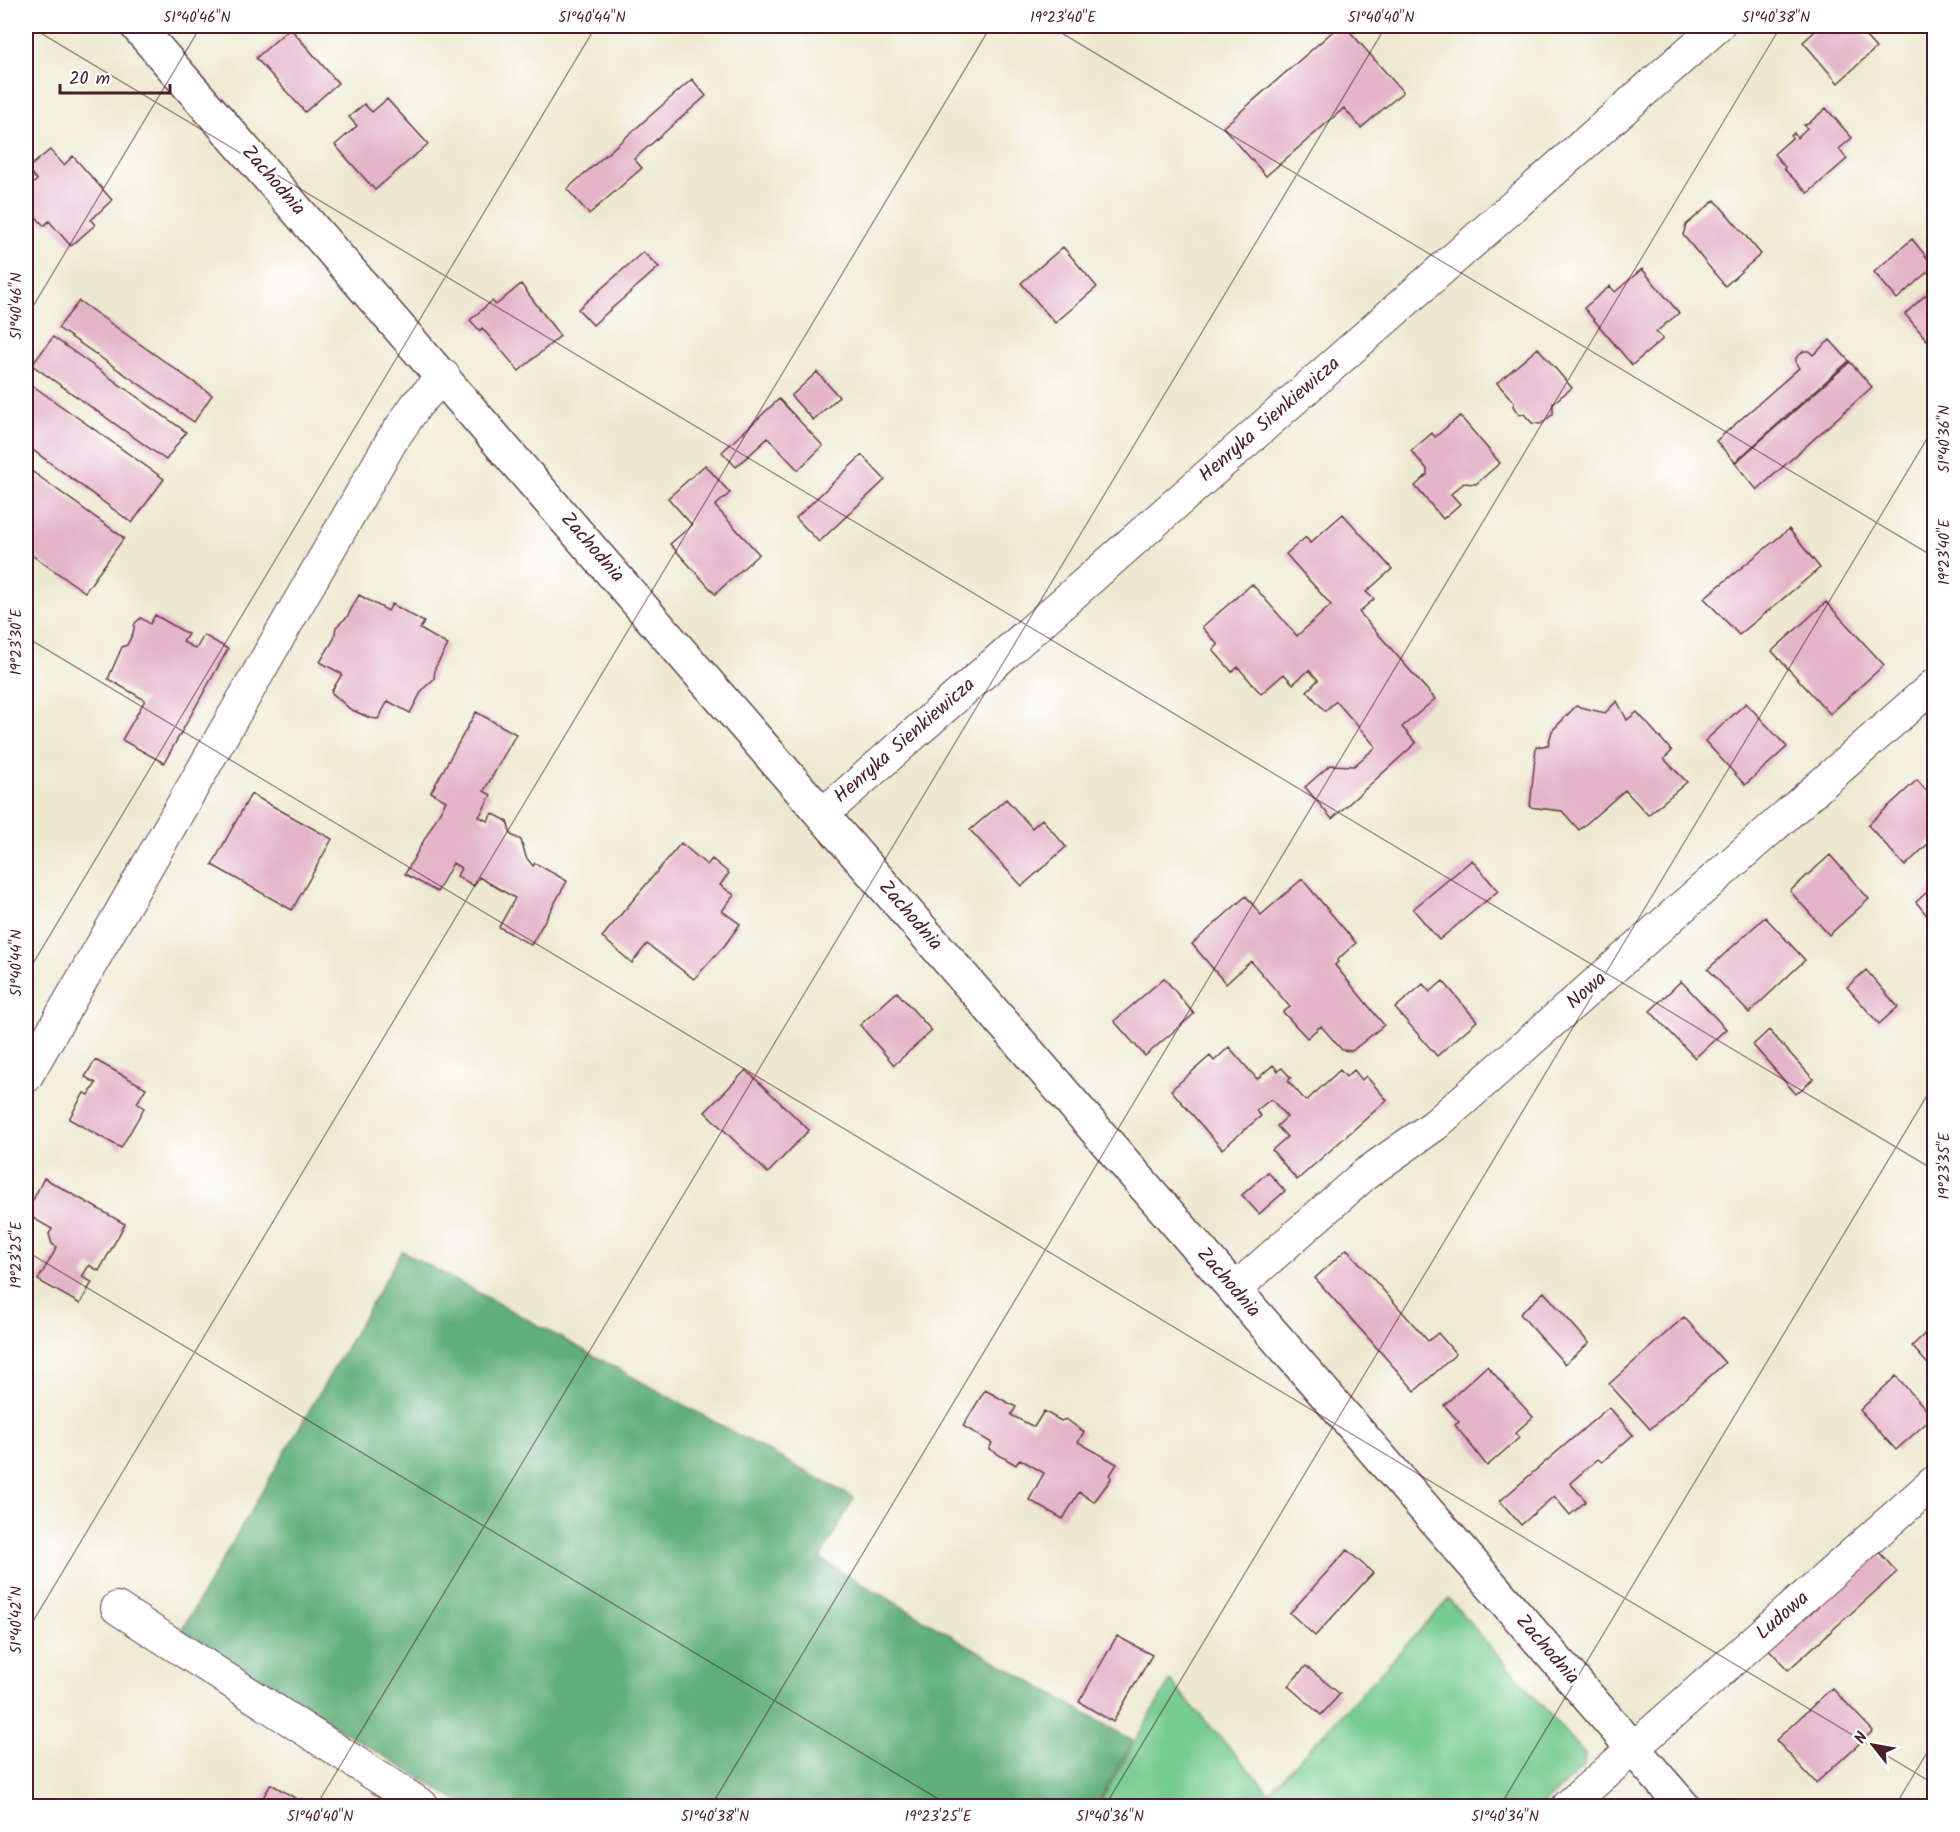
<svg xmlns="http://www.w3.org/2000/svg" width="1960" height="1832" font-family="Kalam,sans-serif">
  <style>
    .green { fill: #76cb8f; stroke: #60755d; stroke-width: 1.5 }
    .forest { fill: #60af7a; stroke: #556752; stroke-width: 1.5 }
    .building { fill: #e4b4c9 }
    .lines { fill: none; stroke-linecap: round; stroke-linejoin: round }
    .minor-casing { stroke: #623d44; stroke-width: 34 }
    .tertiary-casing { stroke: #623d44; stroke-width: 36 }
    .minor { stroke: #fff; stroke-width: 32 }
    .tertiary { stroke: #fff; stroke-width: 33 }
    .ticks { fill: none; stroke: #4a1f2b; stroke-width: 1.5; stroke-opacity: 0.45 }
    .labels { text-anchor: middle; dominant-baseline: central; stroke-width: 5; stroke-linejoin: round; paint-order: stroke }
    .street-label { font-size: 20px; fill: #4a1f2b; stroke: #fff }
    .neatline { fill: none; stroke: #4a1f2b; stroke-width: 2 }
    .ticks-label { font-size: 15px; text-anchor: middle; fill: #4a1f2b }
  </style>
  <rect width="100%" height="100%" fill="#fff"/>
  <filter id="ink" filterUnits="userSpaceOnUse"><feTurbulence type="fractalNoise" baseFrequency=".0167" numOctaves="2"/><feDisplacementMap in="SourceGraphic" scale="12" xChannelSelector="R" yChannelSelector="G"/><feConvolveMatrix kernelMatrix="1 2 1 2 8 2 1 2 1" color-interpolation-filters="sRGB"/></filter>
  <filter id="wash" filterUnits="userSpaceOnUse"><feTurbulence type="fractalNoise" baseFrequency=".008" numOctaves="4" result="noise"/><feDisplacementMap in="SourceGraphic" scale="24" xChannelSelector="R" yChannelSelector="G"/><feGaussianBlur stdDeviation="1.35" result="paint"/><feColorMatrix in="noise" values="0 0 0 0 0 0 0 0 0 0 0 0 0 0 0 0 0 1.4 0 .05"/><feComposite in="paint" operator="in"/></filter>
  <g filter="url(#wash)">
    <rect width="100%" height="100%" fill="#ede9d0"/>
    <!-- green -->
    <path class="green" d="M1449,1599l136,156 -1,12 -43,39h-443l72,-125 99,111z"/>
    <!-- forest -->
    <path class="forest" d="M402,1251l452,247 -34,61 313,182 -37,65h-631l-284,-175z"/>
    <g id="blocks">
      <!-- building -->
      <path class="building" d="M1339,26h6l58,66 -42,36 -17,-20 -78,68 -43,-49z
        M1821,26h35l20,22 -38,35 -35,-41z
        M290,28l48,55 -33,29 -49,-54z
        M692,79l14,17 -72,63 8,9 -53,46 -22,-25z
        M387,99l41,45 -53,46 -40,-45 22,-19 -8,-9 15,-13 8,8z
        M1826,108l26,30 -13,11 8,10 -39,34 -24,-24 1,-2 -11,-13 18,-16 -1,-2 3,-3 3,5 10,-10 -3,-3 4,-1z
        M50,150l14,15 9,-9 39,44 -21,20 4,5 -24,21 -22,-25 -5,5 -18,-21v-15l11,-10 -10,-11z
        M1715,200l46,54 -36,32 -42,-51 3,-10z
        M1912,239l22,27 -37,33 -23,-27z
        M1063,247l34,40 -42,36 -34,-40z
        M643,252l16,15 -66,58 -15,-16z
        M1642,269l37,44 -23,19 7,7 -31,26 -48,-57 26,-22 5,6z
        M521,284l39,52 -41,35 -37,-43 -2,3 -10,-11 22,-19 4,4z
        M1934,287v46l-7,7 -22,-26z
        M79,301l133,94 -18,27 -136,-94z
        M53,337l133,95 -20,28 -134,-95z
        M1830,340l19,21 -114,101 -19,-21 83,-73 -3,-5v-5l8,-7h5l4,4z
        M1538,348l34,40 -19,15v11l-12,10 -9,-1 -8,-9 -5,1 -6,-9 1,-4 -17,-19z
        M1850,362l22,25 -115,103 -22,-27z
        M817,372l22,25 -26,23 -22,-24z
        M26,381l138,98 -32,44 -106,-78z
        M779,399l44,47 -25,24 -30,-32 -32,29 -14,-15z
        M1460,416l40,47 -24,21 -12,-1 -13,11 9,10 -17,15 -28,-33 12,-11v-6l-16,-18 21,-18 3,4z
        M862,455l23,25 -66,62 -23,-24z
        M705,465l25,28 -15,13 44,48 -44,40 -45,-50 22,-19 -24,-27z
        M26,467l98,71 -39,54 -59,-41z
        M1343,514l49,55 -26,23 8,7 -15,13 76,87 -33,28 14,16 -84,76 -27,-32 25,-22 24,1 22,-19 -40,-46 -11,10 -18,-20 11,-11 -9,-10 -16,14 -9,-10 -23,20 -23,-27 -6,5 -19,-22 5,-5 -16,-18 50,-43 45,52 34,-31 -45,-51 20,-17 4,6z
        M1789,529l31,39 -81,67 -35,-37z
        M359,595l29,16 4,-7 32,18 -4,7 28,16 -13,23 -1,11 -11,10 -13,24 -22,-12 -10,18 -8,-1 -20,-9 -19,-17 11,-18 -22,-12 14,-23 2,-12 11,-10z
        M1826,602l58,63 -54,49 -58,-63z
        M155,615l33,19 -5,8 13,7 8,-14 24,14 -64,114 -42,-23 23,-40 -37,-21 14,-32 5,-2 6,-12 2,-10 6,-5 9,6z
        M1617,701l10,19 10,-8 35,39 -8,8 23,23 -39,33 -23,-25 -46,40 -17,-19 -32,-4 6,-60 12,-2 4,-14 24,-25 29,7z
        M1746,703l41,44 -42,38 -40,-44z
        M476,712l40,22 -32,57 7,4 -12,22 9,4 4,-8 15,8 4,14 10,5 5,17 7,9 2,-3 32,18 -36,64 -32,-18 16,-29 -36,-21 -5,9 -17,-10 4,-8 -8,-5 -16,29 -32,-18 41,-73 -15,-9z
        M1917,780l17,20v38l-29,28 -37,-41z
        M251,794l81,45 -40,71 -80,-45z
        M1006,799l26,29 10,-9 24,28 -44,39 -52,-56z
        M681,843l26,22 5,-6 17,14 -9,12 14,10 -12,16 18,13 -15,21 -31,34 -47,-35 -15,19 -30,-26z
        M1830,855l39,44 -40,36 -39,-44z
        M1472,860l26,31 -59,49 -26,-31z
        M1302,879l54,64 -19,17 1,2 -3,3 49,60 -32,26 -10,-1 -21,-24 -14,12 -24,-26 7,-5 -39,-46 -25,23 -34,-40 54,-48 15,19z
        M1934,886v38l-18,-22z
        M1765,917l40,43 -56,53 -41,-44z
        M1866,970l32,37 -19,17 -32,-37z
        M1164,978l30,36 -49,42 -31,-35z
        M1443,981l34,40 -40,35 -42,-48 28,-24 7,8z
        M1681,981l45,48 -31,29 -45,-47z
        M897,992l35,39 -38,34 -34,-40z
        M1769,1030l44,49 -17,15 -43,-49z
        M1229,1047l28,32 16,-14 5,6 4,-3 9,10 -3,3 18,20 34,-31 6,7 8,-7 8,10 4,-4 21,24 -90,80 -25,-30 15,-13 -10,-11 10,-9 -16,-18 -15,12 5,5 -39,33 -51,-59 39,-34 4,5z
        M95,1060l51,28 -9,15 7,5 -23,40 -52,-29 15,-26 5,2 7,-12 -11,-6z
        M746,1070l63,60 -41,43 -63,-61z
        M1268,1172l17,19 -26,23 -17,-19z
        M44,1178l81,46 -26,47 -10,-6 -7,12 10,5 -12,22 -42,-24 19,-33 -5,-3 -3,-10 3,-5 -26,-15z
        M1347,1249l81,92 10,-8 18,21 -41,37 -100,-113z
        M1544,1292l45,51 -24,21 -45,-50z
        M1684,1317l41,46 -75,66 -41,-45z
        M1934,1325v46l-22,-25z
        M1487,1366l46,51 -18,16 4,5 -32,28 -32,-41 4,-3 -15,-17z
        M1896,1376l37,41 -37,33 -36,-40z
        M985,1390l31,17 -5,8 23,12 10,-16 17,10 5,-2 18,13 -6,10 39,22 -7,11 1,4 -17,23 -15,-10 -16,27 -34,-19 15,-27 -24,-14 -4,6 -27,-16 3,-6 -29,-17z
        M1609,1407l24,28 -31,27 -4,-3 -28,24 16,18 -16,14 -16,-19 -33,29 -21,-24z
        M1876,1549l21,23 -109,98 -21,-23z
        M1347,1550l26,23 -58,63 -25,-23z
        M1117,1636l35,19 -39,67 -34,-20z
        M1306,1666l34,28 -19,21 -33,-29z
        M1832,1688l41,43 -57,52 -40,-43z
        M271,1784l29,17 1,-2 13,7h-56z"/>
    </g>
  </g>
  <g filter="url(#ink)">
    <use href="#blocks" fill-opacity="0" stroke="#623d44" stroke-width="1.5"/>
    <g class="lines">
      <defs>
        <path id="minor" d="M822,815l896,-789
          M26,1077l366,-637 25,-36 27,-28
          M1234,1290l130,-115 71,-50 499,-440
          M117,1608l306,198
          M1568,1806l366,-324"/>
        <path id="tertiary" d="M137,26l1546,1780"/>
      </defs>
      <!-- minor casing -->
      <use href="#minor" class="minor-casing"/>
      <!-- tertiary casing -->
      <use href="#tertiary" class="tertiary-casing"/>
      <!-- minor -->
      <use href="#minor" class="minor"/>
      <!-- tertiary -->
      <use href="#tertiary" class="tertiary"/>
    </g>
  </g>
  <!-- ticks -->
  <path class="ticks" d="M29,26l1905,1144M1050,26l884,531M26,318l175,-292M26,637l1908,1147M26,975l570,-949M26,1251l924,555M26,1633l965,-1607M316,1806l1070,-1780M711,1806l1070,-1780M1105,1806l829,-1379M1500,1806l434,-722M1895,1806l39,-65"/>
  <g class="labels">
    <!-- street labels -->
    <g class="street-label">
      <text transform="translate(273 181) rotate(49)">Zachodnia</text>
      <text transform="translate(1270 420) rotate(-41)">Henryka Sienkiewicza</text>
      <text transform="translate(592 548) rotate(49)">Zachodnia</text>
      <text transform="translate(905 741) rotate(-41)">Henryka Sienkiewicza</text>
      <text transform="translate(910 916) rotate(49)">Zachodnia</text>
      <text transform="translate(1587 991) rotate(-41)">Nowa</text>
      <text transform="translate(1228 1283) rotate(49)">Zachodnia</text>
      <text transform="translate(1783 1616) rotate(-41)">Ludowa</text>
      <text transform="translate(1547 1650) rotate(49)">Zachodnia</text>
    </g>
  </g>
  <!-- margin -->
  <rect width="1960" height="1832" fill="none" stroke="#fff" stroke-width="66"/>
  <!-- north arrow -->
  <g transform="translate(1873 1745) rotate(301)" stroke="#ffffff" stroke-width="4.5" paint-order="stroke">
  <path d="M0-4.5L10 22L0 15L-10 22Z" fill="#4a1f2b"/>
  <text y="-9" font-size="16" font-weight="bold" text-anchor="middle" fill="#4a1f2b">N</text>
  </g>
  <!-- scale -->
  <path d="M60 84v9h110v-9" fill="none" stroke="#4a1f2b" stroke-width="3"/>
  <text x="69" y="84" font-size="18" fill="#4a1f2b" stroke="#ffffff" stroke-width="4.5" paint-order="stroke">20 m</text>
  <rect x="33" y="33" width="1894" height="1766" class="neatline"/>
  <g class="ticks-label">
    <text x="197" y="22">51°40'46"N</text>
    <text x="592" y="22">51°40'44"N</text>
    <text x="1063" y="22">19°23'40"E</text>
    <text x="1381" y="22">51°40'40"N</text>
    <text x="1776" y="22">51°40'38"N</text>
    <text transform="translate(16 306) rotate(-90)" y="5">51°40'46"N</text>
    <text transform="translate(1944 439) rotate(-90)" y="5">51°40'36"N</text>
    <text transform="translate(1944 552) rotate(-90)" y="5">19°23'40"E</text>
    <text transform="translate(16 642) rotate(-90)" y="5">19°23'30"E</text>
    <text transform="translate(16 963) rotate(-90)" y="5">51°40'44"N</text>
    <text transform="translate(1944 1166) rotate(-90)" y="5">19°23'35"E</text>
    <text transform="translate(16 1255) rotate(-90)" y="5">19°23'25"E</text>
    <text transform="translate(16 1620) rotate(-90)" y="5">51°40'42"N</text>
    <text x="320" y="1821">51°40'40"N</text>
    <text x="715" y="1821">51°40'38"N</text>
    <text x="938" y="1821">19°23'25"E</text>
    <text x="1110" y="1821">51°40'36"N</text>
    <text x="1505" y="1821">51°40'34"N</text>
  </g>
</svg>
